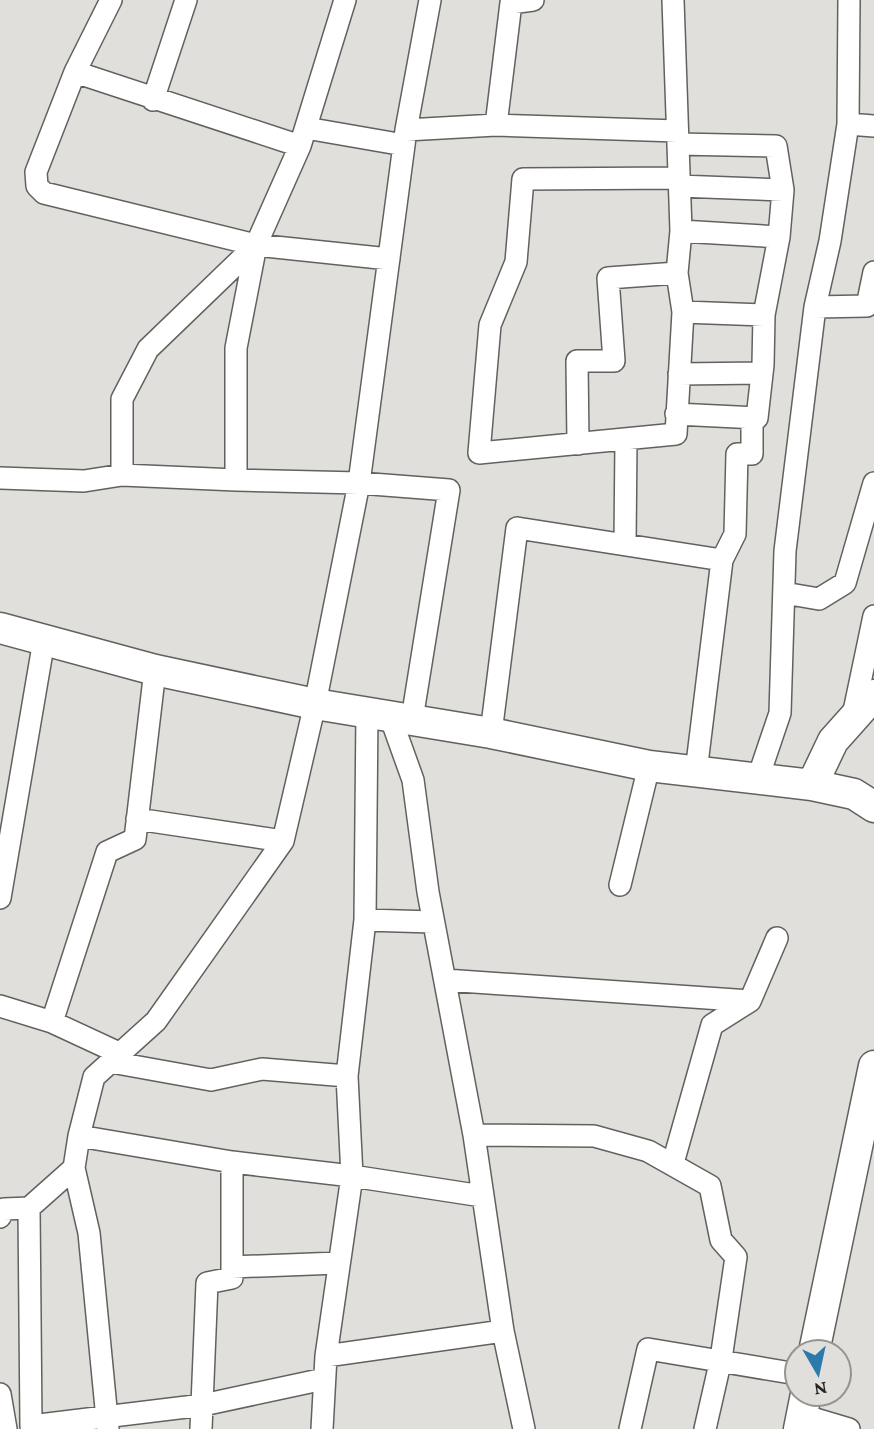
<svg xmlns="http://www.w3.org/2000/svg" width="874" height="1429" font-family="'Crimson Pro',serif">
  <style>
    .lines { fill: none; stroke-linecap: round; stroke-linejoin: round }
    .street-casing { stroke: #62615e; stroke-width: 24 }
    .secondary-casing { stroke: #62615e; stroke-width: 33 }
    .street { stroke: #fff; stroke-width: 21 }
    .secondary { stroke: #fff; stroke-width: 30 }
  </style>
  <rect width="100%" height="100%" fill="#e0dfdb"/>
  <g class="lines">
    <defs>
      <path id="street" d="M111,0l-36,72 -39,100 1,14 7,7 212,52 133,14
        M673,0l8,231 -4,42 6,39 -7,122 -197,19 11,-128 26,-63 7,-83 156,-1
        M75,72l225,74
        M153,100l33,-100
        M848,124l26,2
        M496,125l15,-122 22,-3
        M306,128l98,17
        M406,130l90,-5 181,6
        M679,186l104,4
        M681,231l98,6
        M815,307l52,-1 7,-34
        M683,312l81,3
        M679,374l83,-1
        M676,414l81,4 6,-53 1,-50 15,-78 4,-47 -7,-44 -98,-2
        M578,444l-1,-83h37l-6,-83 69,-5
        M122,475v-76l26,-50 108,-104
        M0,478l84,3 38,-6 114,5v-132l20,-103 44,-99 45,-146
        M236,480l123,3 90,7 -37,229
        M625,544l1,-104
        M722,560l13,-26 2,-80h15v-37
        M784,593l35,6 26,-16 29,-100
        M390,716l23,64 15,112 46,243 29,196 21,98
        M853,716l21,-100
        M491,733l26,-205 205,32 -26,212
        M758,778l22,-65 5,-162 30,-244 15,-66 18,-117 1,-124
        M137,819l146,22
        M620,885l29,-119
        M0,898l44,-258
        M365,920l68,2
        M445,980l305,21
        M0,1006l52,16 69,32
        M52,1022l55,-170 28,-13 20,-169
        M111,1062l100,18 51,-11 85,7
        M474,1135l120,1 54,15 62,35 11,54 15,17 -15,102 -16,70
        M79,1136l153,26 120,14 130,20
        M673,1163l39,-138 38,-24 27,-63
        M29,1208l2,218 172,-21 121,-26
        M0,1217l4,-8 25,-1 45,-40
        M232,1267l106,-4
        M326,1356l177,-25
        M0,1394l6,35
        M802,1415l47,14
        M108,1429l-19,-196 -15,-65 5,-32 15,-59 62,-56 127,-180 32,-137 44,-221 47,-353 24,-130
        M201,1429l6,-146 25,-5v-116
        M322,1429l4,-73 26,-180 -5,-100 18,-156 2,-208
        M630,1429l18,-80 149,25"/>
      <path id="secondary" d="M0,628l155,42 160,34 176,29 158,33 163,19 42,9 20,13
        M812,785l21,-44 41,-46
        M814,1352l60,-286
        M799,1429l7,-35"/>
    </defs>
    <!-- street casing -->
    <use href="#street" class="street-casing"/>
    <!-- secondary casing -->
    <use href="#secondary" class="secondary-casing"/>
    <!-- street -->
    <use href="#street" class="street"/>
    <!-- secondary -->
    <use href="#secondary" class="secondary"/>
  </g>
  <!-- north arrow -->
  <g transform="translate(818 1373) rotate(171)"><circle r="33" fill="#e0dfdb" stroke="#959491" stroke-width="2"/>
  <path d="M0-5L12 26L0 18L-12 26Z" fill="#2c79ab"/>
  <text y="-10" font-size="19" font-weight="bold" text-anchor="middle" fill="#242422">N</text>
  </g>
</svg>
